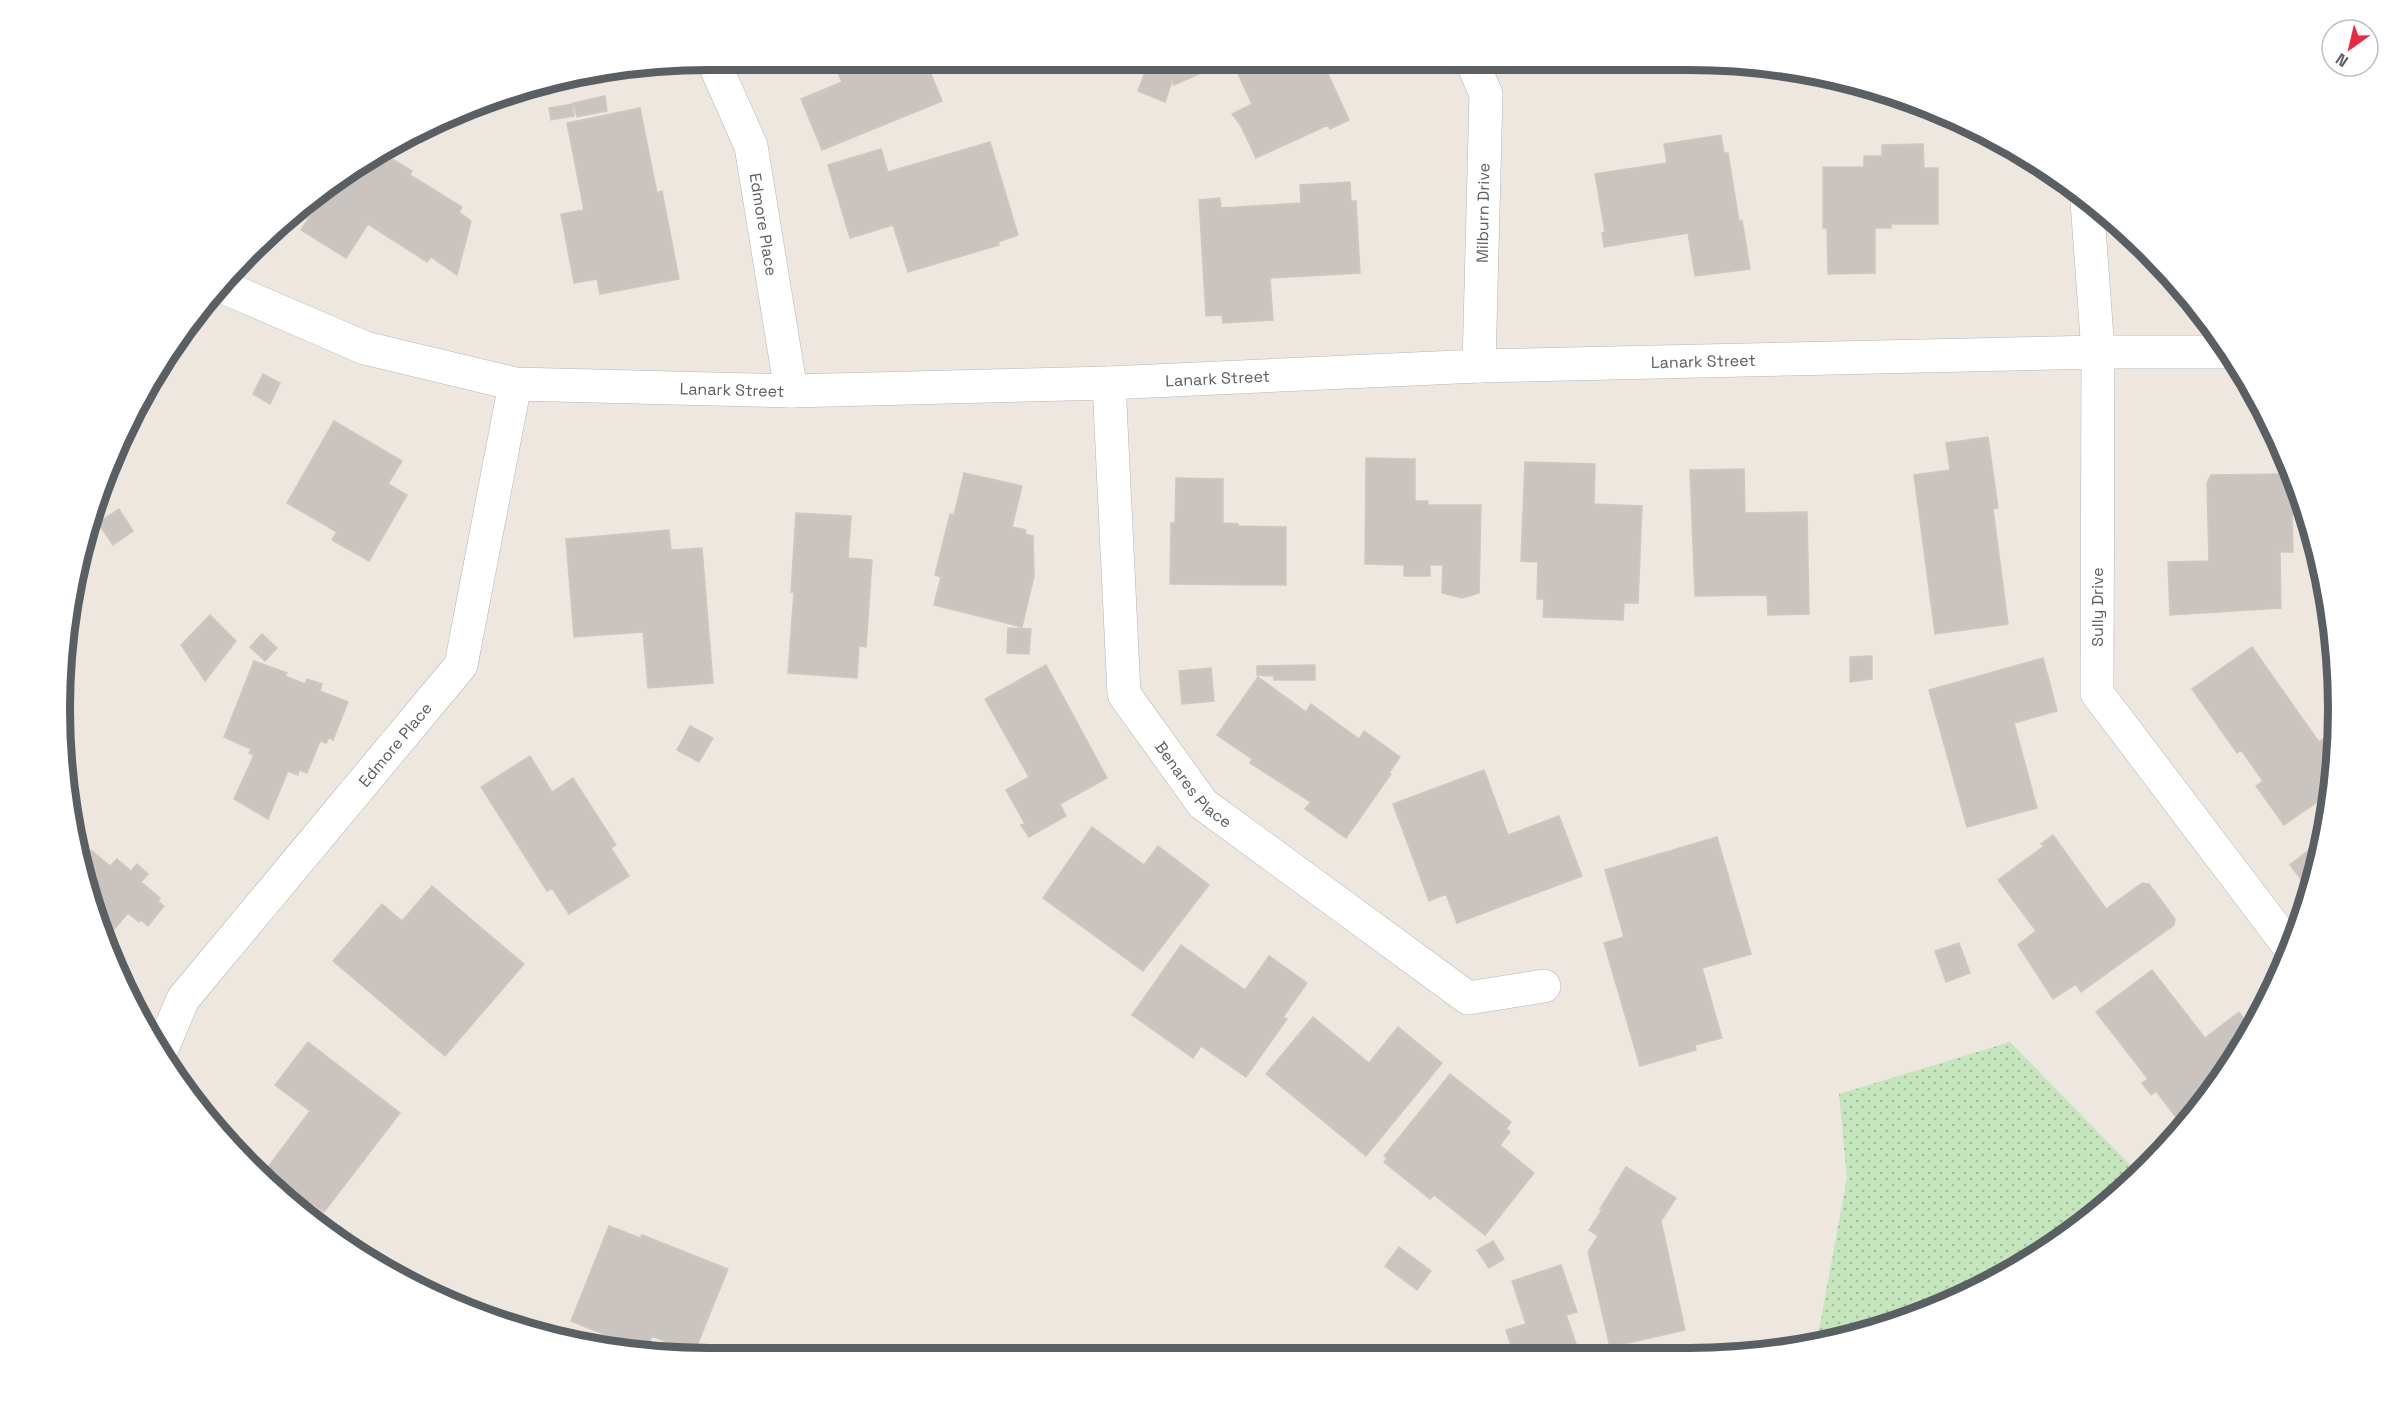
<svg xmlns="http://www.w3.org/2000/svg" width="2398" height="1419" font-family="'Space Grotesk',sans-serif">
  <style>
    .grass { fill: url(#grass-dots) }
    .building { fill: #cac4c0; stroke: #d1c7bf; stroke-width: 1.5 }
    .lines { fill: none; stroke-linecap: round; stroke-linejoin: round }
    .street-casing { stroke: #b1b6b9; stroke-width: 34 }
    .street { stroke: #fff; stroke-width: 33 }
    .labels { text-anchor: middle; dominant-baseline: central; stroke-width: 5; stroke-linejoin: round; paint-order: stroke }
    .street-label { font-size: 16px; fill: #595f62; stroke: #fff }
    .rim { fill: none; stroke: #595f62; stroke-width: 8 }
  </style>
  <defs>
    <pattern id="grass-dots" width="8" height="8" patternUnits="userSpaceOnUse" patternTransform="scale(1.5)"><rect width="8" height="8" fill="#c5e6bc"/><path d="M2 2h.1M6 6h.1" fill="none" stroke="#a3be9c" stroke-width="1.8" stroke-linecap="round"/></pattern>
  </defs>
  <rect width="100%" height="100%" fill="#ede7e0"/>
  <!-- grass -->
  <path class="grass" d="M2010,1042l130,133 -126,97 -117,53 -80,16 30,-163 -8,-84z"/>
  <!-- building -->
  <path class="building" d="M1210,63l-2,7 -34,15 -2,-4 -7,21 -27,-11 10,-27 20,7 -4,-7z
    M1233,63h90l26,57 -19,9 -2,-4 -72,33 -15,-32 -9,-12 20,-10z
    M927,64l15,37 -120,49 -21,-51 41,-17 -7,-17z
    M605,96l2,15 -30,6 -4,-14z
    M572,104l2,12 -23,4 -2,-12z
    M640,108l17,85 5,-2 17,88 -79,15 -3,-15 -23,4 -13,-69 23,-4 -17,-87z
    M1721,135l3,18h4l11,68 3,-1 8,49 -55,7 -7,-43 -84,14 -2,-14 3,-1 -10,-58 72,-11 -3,-19z
    M990,142l28,93 -20,7 1,3 -91,27 -15,-47 -43,13 -22,-73 53,-16 7,23z
    M397,143l1,1 -9,13 23,14 -2,4 52,32 -3,5 12,9 -14,54 -26,-18 -4,5 -59,-38 -22,34 -45,-28 25,-39 2,1 6,-10z
    M1923,144l1,24h14v56h-47v4h-16v45l-47,1 -1,-46h-4v-61h41v-11h18v-11z
    M1350,182l1,19h5l4,72 -90,5 3,42 -50,3 -1,-8 -16,1 -7,-116 21,-2 1,10 80,-5 -1,-18z
    M263,374l17,9 -10,21 -17,-10z
    M334,421l68,40 -14,23 19,11 -38,66 -37,-21 5,-8 -50,-29z
    M1988,437l10,71 -5,1 15,115 -73,10 -21,-159 36,-5 -4,-27z
    M1366,458l49,1v42h13v4h53l-2,88 -17,5 -20,-5 1,-28h-13v11h-26v-11l-39,-1z
    M1525,462l70,2 -1,40 48,2 -4,97h-14l-1,17 -80,-3 1,-18h-7l1,-37 -17,-1z
    M1744,469l1,44 62,-1 2,102 -41,1 -1,-20 -72,1 -5,-126z
    M964,473l58,13 -10,41 14,3 -1,4 8,2 1,40 -12,51 -88,-22 7,-28 -6,-2 15,-61 4,1z
    M2292,474l6,18 1,23h-7l1,37h-13l1,56 -111,7 -2,-53 41,-1 -2,-78 4,-8z
    M1176,478l47,1v44l15,1v2l48,1v58l-116,-1 1,-61h4z
    M119,509l14,22 -20,14 -15,-22z
    M796,513l55,3 -3,42 24,2 -6,87 -7,-1 -2,32 -69,-5 6,-81h-3z
    M669,530l2,20 31,-2 11,135 -65,5 -5,-56 -69,5 -8,-98z
    M210,615l26,26 -31,40 -24,-36z
    M1008,628l23,1 -2,25 -22,-1z
    M262,634l15,14 -12,13 -15,-14z
    M2252,647l67,95 17,-13 -6,64 -46,32 -28,-39 7,-5 -22,-31 -4,3 -45,-64z
    M1872,656v23l-22,3v-25z
    M2043,658l14,53 -43,12 23,85 -70,19 -38,-137z
    M254,661l33,12 -2,3 20,8 2,-5 15,5 -2,7 28,11 -15,38 -4,-3 -3,6 -6,-2 -13,32 -8,-3 -1,5 -10,-4 -20,48 -34,-20 20,-44 -5,-2 2,-4 -27,-12z
    M1046,665l61,113 -47,26 6,12 -37,21 -8,-12 4,-1 -19,-34 23,-13 -44,-78z
    M1315,665v15h-41v-4l-17,-1v-9z
    M1211,668l3,33 -32,3 -3,-33z
    M1258,677l48,35 5,-8 48,35 5,-8 36,26 -11,16 2,1 -45,64 -41,-29 6,-7 -61,-39 2,-4 -35,-24z
    M690,726l23,12 -14,24 -22,-12z
    M530,756l22,36 21,-14 43,67 -5,3 18,28 -60,38 -17,-26 -5,3 -66,-104z
    M1484,770l24,65 51,-19 23,60 -125,47 -11,-29 -17,7 -36,-97z
    M1092,827l52,38 14,-19 51,39 -66,86 -100,-73z
    M2053,835l53,74 36,-26 7,1 26,35 -1,6 -93,67 -5,-8 -23,15 -35,-54 18,-14 -38,-51 46,-34 -3,-2z
    M1717,837l34,117 -49,14 20,70 -27,7 1,5 -56,16 -36,-123 20,-6 -19,-67z
    M2324,838l1,1 -16,51 -19,-25z
    M91,850l19,16 7,-7 14,12 6,-7 11,10 -7,8 19,16 -2,3 6,5 -16,20 -7,-6 -2,2 -11,-9 -23,27 -10,-21 -15,-56z
    M432,886l92,78 -79,92 -112,-95 49,-57 20,17z
    M1959,943l11,30 -24,9 -11,-31z
    M1181,945l64,45 24,-34 38,27 -24,34 4,2 -41,58 -45,-31 -8,12 -61,-43z
    M2152,970l53,68 34,-26 12,16 -22,42 -40,48 -8,6 -25,-33 -5,4 -9,-12 6,-4 -52,-67z
    M1313,1017l56,46 29,-36 44,36 -76,93 -100,-82z
    M308,1042l92,71 -76,99 -59,-41 45,-60 -35,-26z
    M1450,1074l61,48 -5,7 4,3 -10,13 34,28 -49,62 -51,-40 -4,4 -46,-37 3,-4 -3,-2z
    M1626,1167l50,31 -15,23 24,109 -75,17 -22,-95 10,-16 -9,-6 13,-20 -2,-1z
    M609,1226l31,12 2,-3 86,34 -34,84 -42,-17 -6,15 -75,-30z
    M1493,1241l11,18 -15,9 -12,-18z
    M1399,1247l32,24 -14,19 -32,-24z
    M1561,1265l16,47 -11,3 15,43h-66l-9,-28 20,-6 -14,-43z"/>
  <g class="lines">
    <defs>
      <g id="street">
        <path d="M1472,62l14,32 -7,272"/>
        <path id="s1" d="M715,65l36,81 40,245"/>
        <path d="M2087,201l11,151 -1,341 194,256"/>
        <path id="s2" d="M221,286l144,62 150,36 276,7 318,-8 370,-17 619,-14h132"/>
        <path id="s3" d="M1109,383l15,311 79,110 265,194 76,-12"/>
        <path id="s4" d="M160,1053l23,-54 278,-334 54,-281"/>
      </g>
    </defs>
    <!-- street casing -->
    <use href="#street" class="street-casing"/>
    <!-- street -->
    <use href="#street" class="street"/>
  </g>
  <g class="labels">
    <!-- street labels -->
    <g class="street-label">
      <text transform="translate(1483 213) rotate(-89)">Milburn Drive</text>
      <text stroke="none"><textPath href="#s1" startOffset="168">Edmore Place</textPath></text>
      <text stroke="none"><textPath href="#s2" startOffset="1500">Lanark Street</textPath></text>
      <text stroke="none"><textPath href="#s2" startOffset="1014">Lanark Street</textPath></text>
      <text stroke="none"><textPath href="#s2" startOffset="528">Lanark Street</textPath></text>
      <text transform="translate(2097 607) rotate(-90)">Sully Drive</text>
      <text stroke="none"><textPath href="#s4" startOffset="390">Edmore Place</textPath></text>
      <text stroke="none"><textPath href="#s3" startOffset="426">Benares Place</textPath></text>
    </g>
  </g>
  <!-- crop -->
  <path d="M0 0H2398V1419H0ZM709 70H1689A639 639 0 0 1 2328 709V709A639 639 0 0 1 1689 1348H709A639 639 0 0 1 70 709V709A639 639 0 0 1 709 70Z" fill="#fff" fill-rule="evenodd"/>
  <path class="rim" d="M709 70H1689A639 639 0 0 1 2328 709V709A639 639 0 0 1 1689 1348H709A639 639 0 0 1 70 709V709A639 639 0 0 1 709 70Z"/>
  <!-- north arrow -->
  <g transform="translate(2350 48) rotate(214)"><circle r="28" fill="#ffffff" stroke="#bdbfc0" stroke-width="1.5"/>
  <path d="M0-4.5L10 22L0 15L-10 22Z" fill="#ed2644"/>
  <text y="-9" font-size="16" font-weight="bold" text-anchor="middle" fill="#595f62">N</text>
  </g>
</svg>
